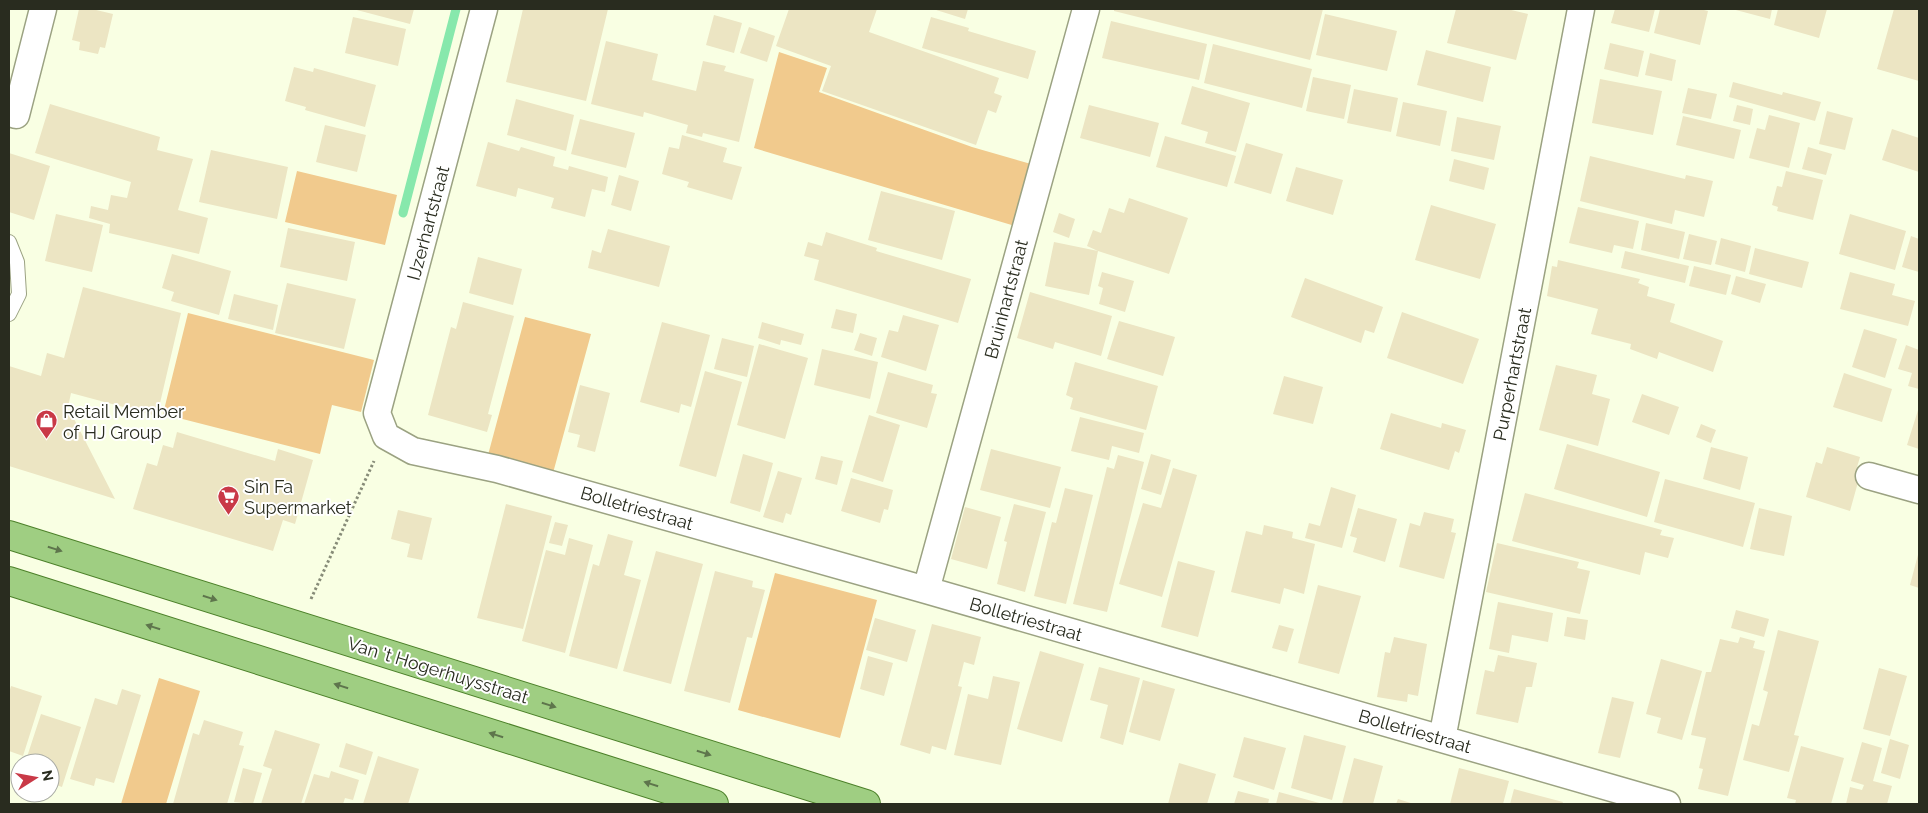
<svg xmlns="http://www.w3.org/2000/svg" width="1928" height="813" font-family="Raleway,sans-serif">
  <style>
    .green { fill: #f1ca8d }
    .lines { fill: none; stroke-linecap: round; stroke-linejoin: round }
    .stream { stroke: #87e8ac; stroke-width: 9 }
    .building { fill: #ece5c3 }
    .service-casing { stroke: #9ba282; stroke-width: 16 }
    .minor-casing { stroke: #9ba282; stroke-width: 29 }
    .primary-casing { stroke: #4c8029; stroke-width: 30 }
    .path { stroke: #878c78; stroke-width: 3; stroke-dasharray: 2.5 2.5; stroke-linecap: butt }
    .service { stroke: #fff; stroke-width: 14 }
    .minor { stroke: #fff; stroke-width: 26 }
    .primary { stroke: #9fce82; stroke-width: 28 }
    .oneway { fill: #5e754c }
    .labels { text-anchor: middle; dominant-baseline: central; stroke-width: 4; stroke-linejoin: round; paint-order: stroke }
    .street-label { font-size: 18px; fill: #292c1f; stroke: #fff }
    .poi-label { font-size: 18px; fill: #292c1f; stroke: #fff; text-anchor: start }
  </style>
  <rect width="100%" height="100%" fill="#f9ffe3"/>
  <!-- green -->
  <path class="green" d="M779,52l48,16 -8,24 153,55 59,17 -16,62 -261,-78z
    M297,171l100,24 -12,50 -100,-23z
    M188,313l186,47 -13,52 -29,-7 -12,49 -157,-40z
    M525,317l66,17 -38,139 -65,-18z
    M775,573l102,27 -37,138 -102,-28z
    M159,678l41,13 -34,113h-45z"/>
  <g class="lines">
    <!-- stream -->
    <path class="stream" d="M403,213l53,-204"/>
  </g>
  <!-- building -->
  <path class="building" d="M79,9h13l21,5 -8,34 -5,-1 -2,7 -19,-4 1,-8 -8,-2z
    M353,9h61l-4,15z
    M523,9h85l-22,92 -80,-19z
    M789,9h88l-8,23 130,46 -5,15 8,3 -6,17 -8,-3 -12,35 -154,-54 9,-25 -55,-20z
    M933,9h35l-3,10z
    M1114,9h209l-13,51 -196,-49z
    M1456,9h51l21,5 -12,46 -69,-17z
    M1615,9h40l-6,23 -38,-9z
    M1660,9h40l8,2 -8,34 -46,-12z
    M1732,9h40l-2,10z
    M1778,9h49l-8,29 -45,-13z
    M1894,9h25v72l-42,-12z
    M1325,14l72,17 -10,40 -71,-16z
    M714,15l28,8 -8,30 -28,-8z
    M353,17l53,12 -8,37 -53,-13z
    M931,17l38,11 -1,3 68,20 -8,28 -106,-31z
    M1111,21l96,23 -8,36 -97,-22z
    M749,27l26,9 -8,26 -27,-9z
    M606,41l52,13 -6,26 44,11 7,-30 23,5 -2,5 30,8 -15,63 -36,-9 -1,4 -16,-4 2,-8 -44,-13 -1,5 -52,-13z
    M1610,43l34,8 -6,26 -34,-8z
    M1213,44l99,25 -10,39 -98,-25z
    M1426,50l65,17 -8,35 -66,-17z
    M1650,53l26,7 -4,21 -27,-6z
    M294,67l19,5 1,-4 62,17 -11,42 -60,-17 1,-3 -21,-6z
    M1313,77l38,8 -7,34 -38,-8z
    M1600,79l62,12 -9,44 -61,-12z
    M1733,82l49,13 1,-3 38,10 -6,19 -86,-24z
    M1192,86l58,17 -14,49 -31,-9 3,-11 -27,-8z
    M1688,88l29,6 -6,25 -29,-6z
    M1354,89l44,9 -7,34 -44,-9z
    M516,99l58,16 -8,36 -59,-16z
    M1403,102l44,9 -7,35 -44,-10z
    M50,104l110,33 -3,13 36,9 -15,51 30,8 -9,36 -90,-21 1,-9 -21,-6 2,-12 17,4 3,-15 16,3 4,-16 -96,-29z
    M1089,105l70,18 -9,34 -70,-19z
    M1737,105l16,4 -3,16 -17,-4z
    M1827,111l26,7 -8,32 -26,-6z
    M1769,115l31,8 -11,45 -40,-10 8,-30 8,2z
    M1683,116l58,14 -7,29 -58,-14z
    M1457,117l44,9 -7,34 -43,-9z
    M580,119l55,14 -9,35 -55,-14z
    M325,125l41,10 -9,37 -41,-10z
    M1892,129l27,9v34l-37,-12z
    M682,135l45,13 -4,14 19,5 -10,33 -45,-13 2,-5 -27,-8 7,-27 10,2z
    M1165,136l71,20 -9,31 -71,-20z
    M488,142l31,9 2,-4 34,10 -2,9 15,4 1,-4 39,11 -3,15 -13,-3 -7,28 -34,-9 3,-10 -36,-10 -2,9 -40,-11z
    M1246,143l37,11 -12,40 -37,-11z
    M1808,147l24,7 -6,21 -24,-6z
    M211,150l77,17 -11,52 -78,-17z
    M9,153l41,13 -16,54 -25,-8z
    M1590,156l95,23 1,-4 27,6 -9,36 -29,-7 -3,14 -92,-23z
    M1454,159l35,9 -5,22 -35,-9z
    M1296,167l47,13 -10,35 -47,-14z
    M1786,171l37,9 -10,40 -36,-9 1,-4 -6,-2 5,-19 5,1z
    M619,175l20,6 -8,30 -20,-6z
    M881,191l74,20 -13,49 -74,-20z
    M1129,198l59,20 -19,56 -71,-23 -11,-5 6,-16 8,3 8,-25 15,5z
    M1431,205l65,19 -16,55 -65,-19z
    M1578,207l61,14 -6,28 -19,-4 -2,8 -43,-10z
    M1059,213l16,6 -6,19 -16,-6z
    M56,214l47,11 -11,47 -47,-11z
    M1850,214l56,17 -11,39 -56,-16z
    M1646,223l39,9 -6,27 -38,-9z
    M288,228l67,14 -8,39 -67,-14z
    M608,229l62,17 -11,41 -71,-19 4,-18 9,3z
    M826,232l51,16 -1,3 95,28 -13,44 -144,-43 5,-20 -15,-4 4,-14 14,4z
    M1689,234l28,7 -6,24 -28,-6z
    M1911,236l8,3v33l-17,-5z
    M1721,238l30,8 -6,26 -30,-8z
    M1054,242l44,9 -9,44 -44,-9z
    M1755,248l54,14 -7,26 -53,-14z
    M1625,251l64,15 -4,17 -64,-15z
    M172,254l59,17 -12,44 -48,-14 3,-9 -12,-4z
    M478,257l44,12 -9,36 -44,-12z
    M1558,260l82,19 -2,4 11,4 -2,9 28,8 -5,18 53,19 -10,31 -54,-20 -2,7 -27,-10 1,-5 -40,-10 7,-25 -51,-13 5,-30 5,1z
    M1694,266l37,9 -5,20 -37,-9z
    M1102,272l32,9 -9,31 -26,-8 4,-16 -5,-2z
    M1850,272l45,12 -3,11 23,6 -7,25 -68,-17z
    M1736,276l30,8 -6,19 -29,-9z
    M1305,278l78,29 -9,26 -9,-3 -4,13 -70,-26z
    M287,283l69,16 -12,50 -69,-16z
    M83,287l98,26 -24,103 -86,-23 -4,19 4,1 44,86 -106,-33v-100l32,10 6,-23 17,5z
    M1030,292l82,24 -11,40 -46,-14 -2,7 -36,-11z
    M234,294l44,11 -5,25 -45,-11z
    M463,302l51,14 -26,98 4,1 -5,17 -59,-17 23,-88 5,2z
    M836,309l21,5 -4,19 -22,-5z
    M1402,312l77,27 -16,45 -76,-26z
    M903,315l36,10 -13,46 -45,-14 8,-27 9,2z
    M1119,321l56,16 -12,39 -56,-17z
    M662,322l48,13 -19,72 -10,-3 -2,9 -39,-11z
    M762,322l42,12 -3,11 -20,-5 -1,5 -22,-7z
    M1864,329l33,10 -12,39 -33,-11z
    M860,333l17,5 -5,18 -18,-6z
    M722,338l32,8 -7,31 -33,-8z
    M759,344l49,14 -23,81 -48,-14z
    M1906,345l13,5v39l-11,-3 4,-13 -14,-4z
    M822,349l56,13 -8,37 -56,-14z
    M1075,362l83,24 -12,44 -76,-21 3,-11 -7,-3z
    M1556,365l41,10 -5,19 18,5 -12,47 -59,-16z
    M705,371l37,11 -26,95 -37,-11z
    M888,372l45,13 -2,8 6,1 -10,34 -51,-15z
    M1844,373l48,16 -10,33 -49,-15z
    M1284,376l39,11 -10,37 -40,-10z
    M580,385l30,8 -15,59 -18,-5 3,-12 -12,-3z
    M1642,394l37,13 -10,28 -37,-13z
    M1919,407v42l-12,-4z
    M1391,413l50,15 1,-5 24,7 -7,23 -4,-2 -6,19 -69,-21z
    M869,415l31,10 -17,57 -31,-10z
    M1080,417l64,16 -5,20 -27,-7 -3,14 -38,-9z
    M1701,424l15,6 -5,13 -15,-6z
    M177,432l98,29 3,-12 35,11 -18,64 -12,-4 -10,31 -140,-42 14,-46 10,3 6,-21 10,3z
    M1567,444l93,28 -13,45 -93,-28z
    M1711,447l37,10 -8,33 -37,-11z
    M1827,447l33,10 -5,17 5,1 -10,36 -44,-14 10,-35 6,2z
    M991,449l70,18 -11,41 -70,-18z
    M743,454l30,9 -13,49 -30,-9z
    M1151,454l20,6 -10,35 -20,-6z
    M1118,455l26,7 -37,150 -34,-8 34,-137 7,2z
    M821,456l22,5 -6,24 -22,-6z
    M1173,468l24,7 -35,122 -43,-13 24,-81 18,5z
    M778,471l24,7 -11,37 -5,-2 -3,10 -20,-6z
    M851,478l42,12 -5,20 -4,-1 -4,14 -39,-12z
    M1665,479l90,24 -12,44 -89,-25z
    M1331,487l25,8 -14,53 -37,-10 4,-15 11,3z
    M1065,488l28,7 -27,109 -32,-8 18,-74 4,1z
    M1525,493l137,37 -2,5 14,3 -6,20 -23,-6 -5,23 -128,-34z
    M506,504l46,12 -29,113 -46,-11z
    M1014,504l32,8 -21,80 -28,-8 10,-42 -3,-1z
    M965,507l36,10 -14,52 -36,-10z
    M1358,508l39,11 -12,43 -32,-10 4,-14 -7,-2z
    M1759,508l33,8 -8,40 -34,-7z
    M398,510l34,8 -10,42 -15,-3 3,-13 -19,-5z
    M1424,512l30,7 -3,13 5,1 -12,46 -45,-12 11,-44 10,3z
    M555,522l13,3 -6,21 -13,-3z
    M1264,525l29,7 -1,6 23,6 -11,50 -20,-6 -4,16 -49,-12 15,-61 16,4z
    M608,534l25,7 -9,34 17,5 -24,89 -48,-13 24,-92 6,2z
    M569,538l24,7 -28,108 -43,-12 24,-91 19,5z
    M1497,543l82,19 -2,6 13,3 -10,43 -94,-22z
    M656,551l47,13 -32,120 -48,-13z
    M1919,551v37l-9,-3z
    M1178,561l37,10 -17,66 -37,-10z
    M715,571l38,10 -1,6 13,3 -13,48 -5,-1 -17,66 -46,-12z
    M1318,585l43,11 -22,78 -41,-11z
    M1498,602l55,11 -5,29 -36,-7 -3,18 -20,-4z
    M1736,610l33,9 -5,18 -33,-9z
    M1567,617l21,3 -3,20 -21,-4z
    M875,618l41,12 -9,32 -41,-12z
    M932,624l49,13 -7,28 -10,-3 -6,24 4,1 -16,63 -14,-4 -2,8 -30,-9z
    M1279,625l15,4 -7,23 -15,-4z
    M1778,630l41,11 -25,94 5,1 -10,36 -46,-12 9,-36 7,2 9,-34 -5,-2z
    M1394,637l33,7 -9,52 -10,-2 -1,8 -30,-5 8,-45 5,1z
    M1740,637l15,4 -2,7 12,3 -37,145 -30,-7 5,-20 -4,-1 7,-30 -15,-3 15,-63h5l9,-33 18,4z
    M1040,651l44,13 -22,78 -45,-13z
    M1498,655l39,8 -5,24h-6l-8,36 -42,-9 9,-44 9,2z
    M868,656l25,7 -9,33 -24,-7z
    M1661,659l41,12 -20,69 -25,-7 4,-15 -15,-4z
    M1099,667l41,11 -17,67 -23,-7 8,-33 -18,-5z
    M1879,668l28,8 -17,60 -27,-7z
    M993,676l27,6 -19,83 -47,-10 14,-61 20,5z
    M1143,680l32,9 -15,52 -31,-9z
    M11,686l31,10 -19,60 -14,-5v-58z
    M122,689l19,6 -27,88 -18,-5 -2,8 -24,-7 25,-81 22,7z
    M1612,697l22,5 -14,56 -22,-5z
    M41,714l40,13 -19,60 -12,-4v-20h-25z
    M204,720l39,12 -4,13 5,1 -17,58h-54l20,-71 6,2z
    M275,730l45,14 -19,60h-40l11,-35 -9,-3z
    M1304,735l42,11 -14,54 -41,-12z
    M1244,737l42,11 -12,42 -41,-13z
    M1890,739l19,6 -9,34 -19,-6z
    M1862,742l20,6 -9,33 19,5 -5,18h-41l4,-17 12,3 2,-5 -13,-4z
    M346,743l27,9 -7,23 -27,-8z
    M1801,746l43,12 -13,46h-36l1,-4 -9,-2z
    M378,756l41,13 -11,35h-45z
    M1354,758l29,8 -10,38h-31z
    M1179,763l37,11 -9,30h-39z
    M243,768l19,5 -9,31 -19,-2z
    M1459,768l50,13 -6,23h-53z
    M331,771l28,9 -6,20 -8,-2 -2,6h-39l10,-30 15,4z
    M1514,789l49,13 -1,2h-52z
    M1238,791l31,8 -1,5h-34z
    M1279,792l44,12h-47z
    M1398,799l16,5h-18z"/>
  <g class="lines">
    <defs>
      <path id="service" d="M9,242l8,20 2,32 -10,20"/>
      <path id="minor" d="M484,9l-107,404 9,23 27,15 84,18 429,121 741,214
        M16,115l27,-106
        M1869,476l50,14
        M926,590l160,-581
        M1442,739l139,-730"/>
      <path id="primary" d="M9,535l857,269
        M9,581l705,223"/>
    </defs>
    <!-- service casing -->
    <use href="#service" class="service-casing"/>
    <!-- minor casing -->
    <use href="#minor" class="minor-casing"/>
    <!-- primary casing -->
    <use href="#primary" class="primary-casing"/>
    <!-- path -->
    <path class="path" d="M311,599l63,-138"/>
    <!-- service -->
    <use href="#service" class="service"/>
    <!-- minor -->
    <use href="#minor" class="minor"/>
    <!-- primary -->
    <use href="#primary" class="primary"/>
  </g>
  <!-- one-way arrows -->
  <defs><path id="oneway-solid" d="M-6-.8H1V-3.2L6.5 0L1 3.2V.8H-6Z" transform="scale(1.25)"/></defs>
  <g class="oneway">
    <use href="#oneway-solid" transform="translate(55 549) rotate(17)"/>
    <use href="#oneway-solid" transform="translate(210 598) rotate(17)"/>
    <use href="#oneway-solid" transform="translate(153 627) rotate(-162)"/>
    <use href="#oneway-solid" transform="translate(341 686) rotate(-162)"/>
    <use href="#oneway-solid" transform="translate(549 705) rotate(17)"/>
    <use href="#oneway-solid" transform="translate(496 735) rotate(-162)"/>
    <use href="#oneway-solid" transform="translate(704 753) rotate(17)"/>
    <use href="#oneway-solid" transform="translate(651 784) rotate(-162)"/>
  </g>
  <!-- icons -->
  <defs>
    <symbol id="shop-pin" viewBox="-11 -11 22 30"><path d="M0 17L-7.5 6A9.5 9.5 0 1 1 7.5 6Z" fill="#c93947" stroke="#fff"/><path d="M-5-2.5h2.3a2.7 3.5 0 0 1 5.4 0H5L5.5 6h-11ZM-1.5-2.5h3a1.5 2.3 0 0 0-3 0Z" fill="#fff"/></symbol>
    <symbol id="supermarket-pin" viewBox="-11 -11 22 30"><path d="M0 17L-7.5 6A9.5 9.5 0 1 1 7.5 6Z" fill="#c93947" stroke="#fff"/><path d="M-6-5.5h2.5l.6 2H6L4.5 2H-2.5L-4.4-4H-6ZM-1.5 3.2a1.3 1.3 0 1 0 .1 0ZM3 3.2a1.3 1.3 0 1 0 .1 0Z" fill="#fff"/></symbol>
  </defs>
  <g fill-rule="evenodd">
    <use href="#shop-pin" x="34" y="408" width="25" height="34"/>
    <use href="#supermarket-pin" x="216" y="484" width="25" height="34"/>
  </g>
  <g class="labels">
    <!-- street labels -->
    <g class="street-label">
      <text transform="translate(428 223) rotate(-75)">IJzerhartstraat</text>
      <text transform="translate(1006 299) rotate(-75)">Bruinhartstraat</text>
      <text transform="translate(1512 374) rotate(-79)">Purperhartstraat</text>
      <text transform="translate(637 508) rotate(16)">Bolletriestraat</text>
      <text transform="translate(1026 619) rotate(16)">Bolletriestraat</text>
      <text transform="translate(438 670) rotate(17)">Van 't Hogerhuysstraat</text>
      <text transform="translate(1415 731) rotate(16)">Bolletriestraat</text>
    </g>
    <!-- poi labels -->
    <g class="poi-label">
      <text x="63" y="411">Retail Member<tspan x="63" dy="21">of HJ Group</tspan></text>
      <text x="244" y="486">Sin Fa<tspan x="244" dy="21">Supermarket</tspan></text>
    </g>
  </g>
  <!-- border -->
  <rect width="1928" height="813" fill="none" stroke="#292c1f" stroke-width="20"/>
  <!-- north arrow -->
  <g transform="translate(35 778) rotate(79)"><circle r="24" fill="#ffffff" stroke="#a9aba5"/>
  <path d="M0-4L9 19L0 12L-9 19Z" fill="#c93947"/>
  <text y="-8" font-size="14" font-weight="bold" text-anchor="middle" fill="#292c1f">N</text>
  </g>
</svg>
